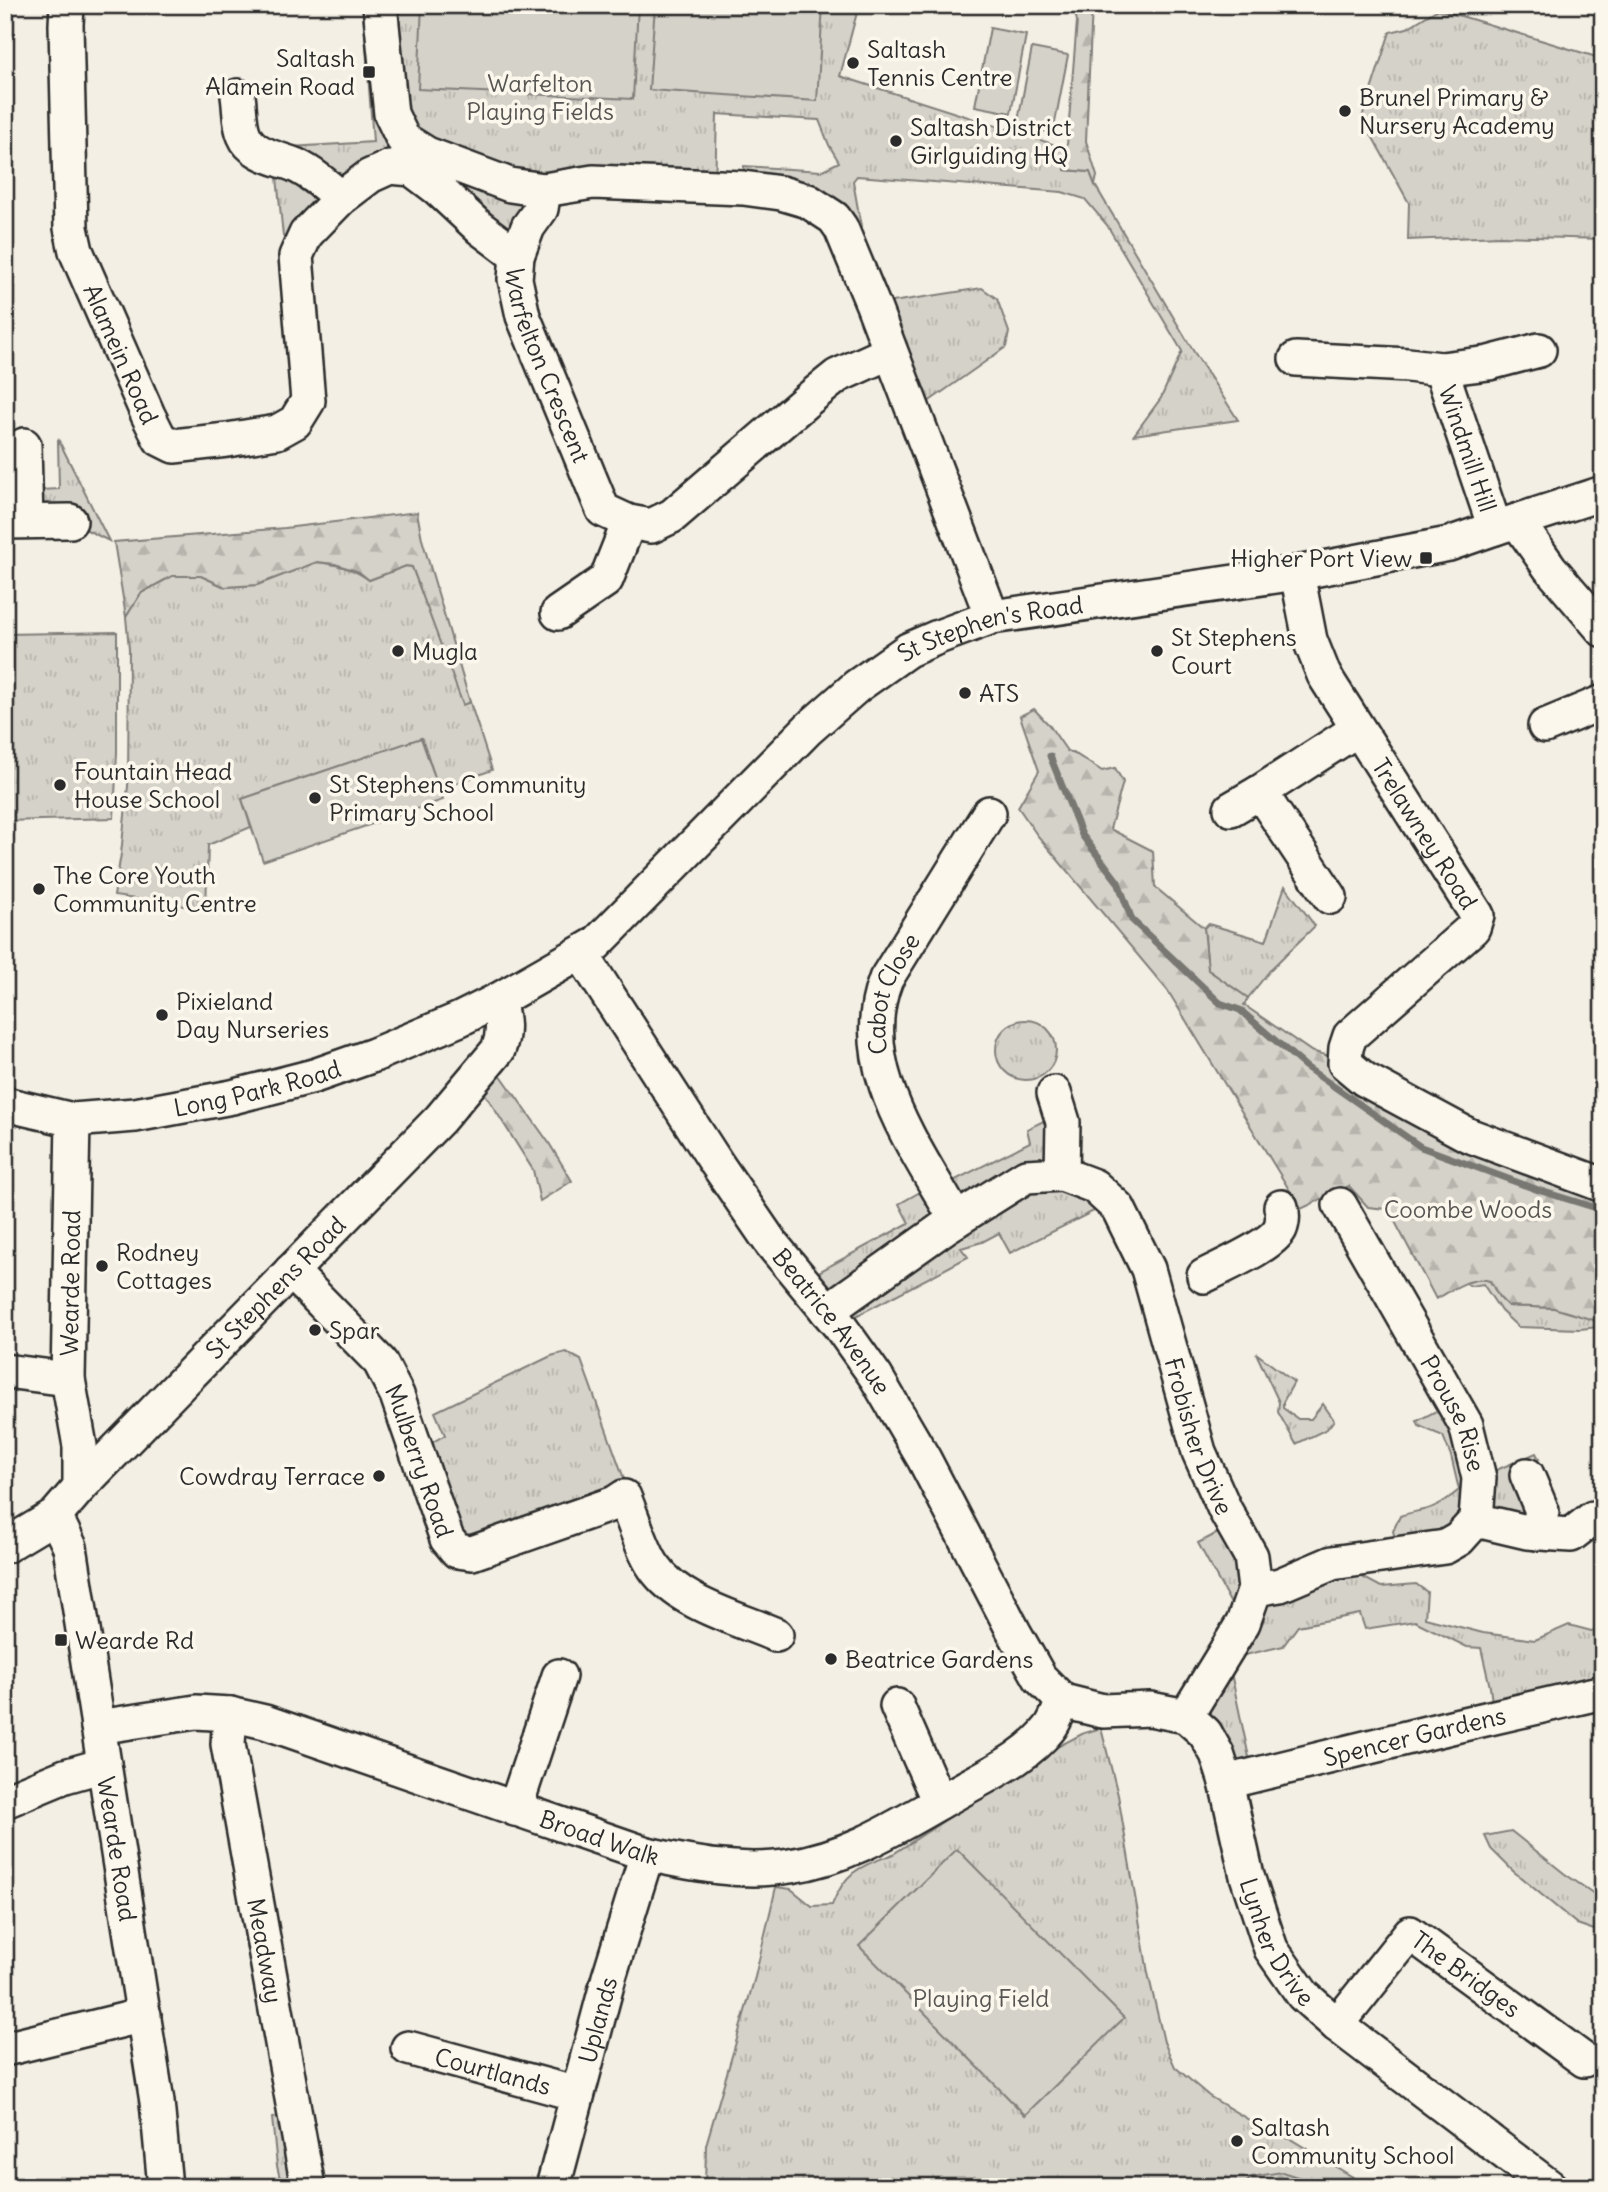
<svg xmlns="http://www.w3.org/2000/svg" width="1608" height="2192" font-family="Delius,sans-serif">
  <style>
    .grass { fill: url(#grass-tufts); stroke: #807e7a; stroke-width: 2 }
    .forest { fill: url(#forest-firs); stroke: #807e7a; stroke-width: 2 }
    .pitch { fill: #d5d2c9; stroke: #807e7a; stroke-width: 2 }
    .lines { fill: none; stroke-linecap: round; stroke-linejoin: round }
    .stream { stroke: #787772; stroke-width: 7 }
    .minor-casing { stroke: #2b2b2b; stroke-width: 38 }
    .minor { stroke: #fbf7ec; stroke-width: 33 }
    .poi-dot { fill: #2b2b2b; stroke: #fbf7ec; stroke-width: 2.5 }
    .labels { text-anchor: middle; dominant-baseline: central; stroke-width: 7; stroke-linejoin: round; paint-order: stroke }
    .poi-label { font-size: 24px; fill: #2b2b2b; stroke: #fbf7ec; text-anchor: start }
    .park-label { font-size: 24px; fill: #565552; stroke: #fbf7ec }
    .street-label { font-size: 24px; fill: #2b2b2b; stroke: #fbf7ec }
  </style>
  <defs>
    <pattern id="grass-tufts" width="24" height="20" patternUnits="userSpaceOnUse" patternTransform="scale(1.75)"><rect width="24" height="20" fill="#d5d2c9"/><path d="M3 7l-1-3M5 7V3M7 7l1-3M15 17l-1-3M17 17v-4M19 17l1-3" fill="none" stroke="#b7b4ad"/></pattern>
    <pattern id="forest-firs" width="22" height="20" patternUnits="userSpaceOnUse" patternTransform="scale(1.75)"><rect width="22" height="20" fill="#d5d2c9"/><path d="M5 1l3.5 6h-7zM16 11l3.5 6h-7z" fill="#b7b4ad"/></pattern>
  </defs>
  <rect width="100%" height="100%" fill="#f3efe4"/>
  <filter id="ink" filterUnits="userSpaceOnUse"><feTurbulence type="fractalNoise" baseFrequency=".0143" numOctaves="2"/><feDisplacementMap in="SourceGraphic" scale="14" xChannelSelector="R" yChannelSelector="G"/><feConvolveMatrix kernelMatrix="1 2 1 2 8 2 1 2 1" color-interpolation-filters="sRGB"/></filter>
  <g filter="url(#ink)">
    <!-- grass -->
    <path class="grass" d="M363,5h496l-19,71 225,72v22l25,2 5,13 99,167 44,68 -104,15 27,-37 21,-47 -75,-126 -22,-26 -23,-7 -205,-16 -4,5 8,45 -16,12 -102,-50 1,-22 77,5 18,-9 -10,-17 -10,-25 -102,-6 -2,74 -171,2 -27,66 -127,-89 -94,89 -13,-20 -9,-88 99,-6z
      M1438,9l165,50v180l-103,-3 -92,4 1,-37 -47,-85 28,-86 17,-4z
      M982,288l15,11 12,33 -3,15 -92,65 -41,-107z
      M58,439l51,102 -38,-19 -30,-12v-20l18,-1z
      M316,562c20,2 37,6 53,18l37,-14 6,1 52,137 6,-2 22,68 -53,20 -17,-52 -180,61 9,28 -43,18 -2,64 -92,-13 7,-42 7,-68 1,-137 -3,-32 15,-24 31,-17h29l24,11 32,-2z
      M117,632v120l-3,66 -109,3v-187z
      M1285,886l30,40 -43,42 -24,30 -40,-28 -4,-42 4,-4 58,17z
      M996 1050a30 30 0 1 1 60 0a30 30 0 1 1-60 0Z
      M1060,1113l2,60 50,29 -102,51 -11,-20 -17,9 -21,6 7,9 -129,68 -37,-44 107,-58 -10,-19 37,-21 4,7 15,-10 75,-38 -3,-13z
      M1481,1278l9,3 9,16 9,9 46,2 47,13 2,2v8l-5,-4 -18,2 -62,-2 -17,-16 -18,-27 -12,2 -5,-3z
      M566,1352l15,8 46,127 -170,64 -26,-108 14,-8 -10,-23 116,-56z
      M1256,1353l38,29 -11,20v6l15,11h13l12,-15 11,16 -7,9 -31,15 -18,-32 1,-10z
      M1434,1412l28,4 14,104 -77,32 -6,-21 7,-15c8,-3 15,-4 23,-6 12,-2 27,-12 36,-20l-8,-34 -8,-20 -24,-10 -2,-5z
      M1536,1453l3,6 -25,12 16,40 -13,12 -28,-19 5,-33z
      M1234,1525l21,64 100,-16 26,14 35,-3 11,8 -2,26 58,15 52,7 34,-15 34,9v58l-109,25 -4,-30 -9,-39 -14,-1 -52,-26 -50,8 -5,-15 -62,12 -15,20 -55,13 25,117 -27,6 -40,-66 56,-92 -44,-81z
      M1101,1728l17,67 30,178 16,69 11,25 34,29 52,31 31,13 77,47h-52l-7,-6 -58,-4 -10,10h-537l1,-42 49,-168 21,-90 15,2 21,17 20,-1c14,-35 28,-38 61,-51l162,-106 29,-15z
      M1511,1831l54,43 38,26v33l-26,-9 -64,-53 -22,-22 -6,-13z
      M295,2114l13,73h-26l-5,-21 -5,-48z"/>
    <!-- forest -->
    <path class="forest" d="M1073,5h19l-6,136 11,35 -2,9 -5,-13 -25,-2 12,-149z
      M417,512l5,27 48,163 -7,3 -51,-138 -6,-1 -37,14 -10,-8 -24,-8 -18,-2 -60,23 -32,2 -24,-11h-29l-31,17 -15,24 -12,-75 171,-14z
      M1034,709l15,16 18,26 10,4 25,16 13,-3 8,14 -13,47 43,22 2,36 49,41 4,42 40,28 -4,7 67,46 18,5 274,129v138l-49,-15 -46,-2 -9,-9 -9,-16c-19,-6 -37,9 -54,18l-44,-83 -6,-7 -18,-2 -19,-21 -48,23 -133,-218 -131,-156 -19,-28 21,-36 -19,-55z
      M490,1060l59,83 23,38 -32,20 -7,-31 -58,-92z
      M1282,2172l28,9 7,6h-75l10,-10z"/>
    <!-- pitch -->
    <path class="pitch" d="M422,5h216l-5,94 -215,-10z
      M655,5h168l-6,96 -168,-11z
      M990,28l36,7 -15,78 -36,-7z
      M1032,48l36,7 -15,78 -36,-7z
      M421,738l22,62 -180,61 -21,-62z
      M957,1849l167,169 -99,97 -166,-169z"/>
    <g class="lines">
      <!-- stream -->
      <path class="stream" d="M1050,756l32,79 36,47 14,38 88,83 20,7 66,57 115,80 120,44 62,19"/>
      <defs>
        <g id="minor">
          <path id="s1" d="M67,5l-1,20 5,203 5,23 72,164 12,24 14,7 53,-6 50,-8 18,-10 13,-21 -12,-145 10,-22 35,-36 29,-22 20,-9 22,2 25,19 43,40 37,28"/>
          <path d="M380,5l11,109 12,25 24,15 83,31 34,5 49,-8 150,6 38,5 27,8 26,17 7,10 32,77 119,312"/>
          <path d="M238,96c2,12 1,28 6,39 8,20 34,23 51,30 17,8 32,21 46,33"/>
          <path id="s2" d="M544,190l-3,19 -13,18 -11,29 -2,23 8,37 80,194 26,12 22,4 21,-10 134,-115 31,-25 53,-24"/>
          <path d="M1296,359l112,6 33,4 48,-6 50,-13"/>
          <path id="s3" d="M1441,369l54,159"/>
          <path d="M24,445l2,76"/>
          <path d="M1517,521l33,47 53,62"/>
          <path d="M5,522l65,-1"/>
          <path id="s4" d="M1297,573l13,67 14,35 153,240 -4,13 -123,108 -4,12 -1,15 19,16 104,56 135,50"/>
          <path d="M558,613l48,-33 23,-58"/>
          <path d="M1545,726l58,-24"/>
          <path d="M1231,809l29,-17"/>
          <path d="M1330,897l-70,-105 98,-63"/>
          <path id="s5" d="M581,953l136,211 54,79 68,82 37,52 48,82 90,173 26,46 23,23"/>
          <path d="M1054,1093l9,29 -1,52"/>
          <path id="s6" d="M5,1104l68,16 62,-5 97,-18 82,-21 60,-21 86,-36 38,-19 98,-56 212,-215 49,-43 51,-36 30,-13 54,-20 305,-44 152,-29 46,-16 108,-35"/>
          <path d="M73,1120l-5,259 12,67v41"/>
          <path id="s7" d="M1340,1205l126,220 13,53 -3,42"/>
          <path id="s8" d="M956,1220c-40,-73 -104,-155 -70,-241l103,-166"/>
          <path id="s9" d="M291,1271l89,91 17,33 50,144 10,12 15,2 143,-50 9,-6c8,19 19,55 30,70 25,37 83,51 122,68"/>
          <path d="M1204,1276c19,-10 67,-30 76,-47 3,-7 3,-16 1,-22"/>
          <path id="s10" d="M827,1311l118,-84 81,-51 36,-2 32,12 24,22 30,61 51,183 26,58 26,46 4,33 -12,34 -57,93"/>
          <path d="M5,1371l63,8"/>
          <path d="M1527,1475l15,36 -5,22"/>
          <path id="s11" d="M55,1516l15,31 87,555 8,85"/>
          <path d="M1476,1520l51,12 44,3 22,-17"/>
          <path id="s12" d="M5,1546l50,-30 25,-29 360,-368 58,-69c7,-17 5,-32 0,-50"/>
          <path d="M1255,1589l25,-4 52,-22 113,-16 14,-8 17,-19"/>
          <path id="s13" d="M1063,1701l40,10 47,-2 36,7 19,17 12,21 9,28 21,94 24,73 32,46 34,30 213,162"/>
          <path d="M897,1706l42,96"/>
          <path id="s14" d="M230,1714l-2,30 80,443"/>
          <path id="s15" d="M98,1727l98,-15 34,2 35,8 382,132c46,10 96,20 143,12 64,-10 112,-43 166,-73 31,-18 70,-35 93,-64 6,-7 10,-19 14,-28"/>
          <path id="s16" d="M1226,1782l229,-56 148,-34"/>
          <path d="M5,1801l60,-25 39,-11"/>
          <path d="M515,1809l44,-133"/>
          <path id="s17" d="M1337,2025l73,-92 174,127"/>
          <path id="s18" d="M408,2048l169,46"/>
          <path d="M5,2049l139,-34"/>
          <path id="s19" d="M553,2187l56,-210 38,-123"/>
        </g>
      </defs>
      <!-- minor casing -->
      <use href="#minor" class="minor-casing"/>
      <!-- minor -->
      <use href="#minor" class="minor"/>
    </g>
  </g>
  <!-- markers -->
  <g class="poi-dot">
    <circle cx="853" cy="63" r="7"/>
    <rect x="362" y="65" width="14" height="14" rx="3.5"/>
    <circle cx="1345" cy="111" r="7"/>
    <circle cx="896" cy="141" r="7"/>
    <rect x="1419" y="551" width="14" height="14" rx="3.5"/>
    <circle cx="398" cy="651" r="7"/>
    <circle cx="1157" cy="651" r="7"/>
    <circle cx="965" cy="693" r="7"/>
    <circle cx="60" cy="785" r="7"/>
    <circle cx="315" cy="798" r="7"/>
    <circle cx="39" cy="889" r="7"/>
    <circle cx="162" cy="1015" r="7"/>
    <circle cx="102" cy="1266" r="7"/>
    <circle cx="315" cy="1330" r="7"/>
    <circle cx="379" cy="1476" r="7"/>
    <rect x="54" y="1633" width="14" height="14" rx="3.5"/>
    <circle cx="831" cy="1659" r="7"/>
    <circle cx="1237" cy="2141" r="7"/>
  </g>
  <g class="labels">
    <!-- poi labels -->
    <g class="poi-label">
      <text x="867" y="49">Saltash<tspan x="867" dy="28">Tennis Centre</tspan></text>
      <text x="355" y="58" text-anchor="end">Saltash<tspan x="355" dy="28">Alamein Road</tspan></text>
      <text x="1359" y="97">Brunel Primary &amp;<tspan x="1359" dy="28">Nursery Academy</tspan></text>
      <text x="910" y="127">Saltash District<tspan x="910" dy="28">Girlguiding HQ</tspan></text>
      <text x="1412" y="558" text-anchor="end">Higher Port View</text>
      <text x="1171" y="637">St Stephens<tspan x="1171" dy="28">Court</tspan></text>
      <text x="412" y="651">Mugla</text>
      <text x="979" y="693">ATS</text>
      <text x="74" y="771">Fountain Head<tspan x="74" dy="28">House School</tspan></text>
      <text x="329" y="784">St Stephens Community<tspan x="329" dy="28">Primary School</tspan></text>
      <text x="53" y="875">The Core Youth<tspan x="53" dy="28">Community Centre</tspan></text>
      <text x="176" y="1001">Pixieland<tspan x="176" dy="28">Day Nurseries</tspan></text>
      <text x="116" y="1252">Rodney<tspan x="116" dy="28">Cottages</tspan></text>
      <text x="329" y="1330">Spar</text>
      <text x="365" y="1476" text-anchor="end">Cowdray Terrace</text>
      <text x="75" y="1640">Wearde Rd</text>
      <text x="845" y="1659">Beatrice Gardens</text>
      <text x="1251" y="2127">Saltash<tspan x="1251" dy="28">Community School</tspan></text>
    </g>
    <!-- park labels -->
    <g class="park-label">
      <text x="540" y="83">Warfelton<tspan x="540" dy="28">Playing Fields</tspan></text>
      <text x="1468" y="1209">Coombe Woods</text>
      <text x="981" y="1998">Playing Field</text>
    </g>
    <!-- street labels -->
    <g class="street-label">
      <text stroke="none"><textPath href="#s1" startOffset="359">Alamein Road</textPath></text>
      <text stroke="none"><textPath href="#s2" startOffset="187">Warfelton Crescent</textPath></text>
      <text stroke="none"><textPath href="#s3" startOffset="84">Windmill Hill</textPath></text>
      <text stroke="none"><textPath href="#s6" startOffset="1143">St Stephen's Road</textPath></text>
      <text stroke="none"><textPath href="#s4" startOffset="294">Trelawney Road</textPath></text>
      <text stroke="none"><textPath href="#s8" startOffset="248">Cabot Close</textPath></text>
      <text stroke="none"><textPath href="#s6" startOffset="257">Long Park Road</textPath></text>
      <text transform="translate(70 1283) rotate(-89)">Wearde Road</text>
      <text stroke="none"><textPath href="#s12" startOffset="376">St Stephens Road</textPath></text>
      <text stroke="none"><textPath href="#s5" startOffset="446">Beatrice Avenue</textPath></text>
      <text stroke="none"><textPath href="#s7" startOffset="238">Prouse Rise</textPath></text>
      <text stroke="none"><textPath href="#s10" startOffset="586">Frobisher Drive</textPath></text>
      <text stroke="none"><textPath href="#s9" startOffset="234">Mulberry Road</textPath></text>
      <text stroke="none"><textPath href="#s16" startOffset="194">Spencer Gardens</textPath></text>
      <text stroke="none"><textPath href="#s15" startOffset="523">Broad Walk</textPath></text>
      <text stroke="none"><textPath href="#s11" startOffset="340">Wearde Road</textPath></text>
      <text stroke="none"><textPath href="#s13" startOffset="373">Lynher Drive</textPath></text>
      <text stroke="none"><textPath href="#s14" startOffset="240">Meadway</textPath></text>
      <text stroke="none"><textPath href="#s17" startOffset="187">The Bridges</textPath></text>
      <text stroke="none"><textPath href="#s19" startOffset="173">Uplands</textPath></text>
      <text stroke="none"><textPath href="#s18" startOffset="88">Courtlands</textPath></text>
    </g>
  </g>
  <!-- margin -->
  <rect width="1608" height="2192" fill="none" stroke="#fbf7ec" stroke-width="28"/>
  <rect x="14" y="14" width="1580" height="2164" fill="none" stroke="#2b2b2b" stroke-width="2.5" filter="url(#ink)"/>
</svg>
